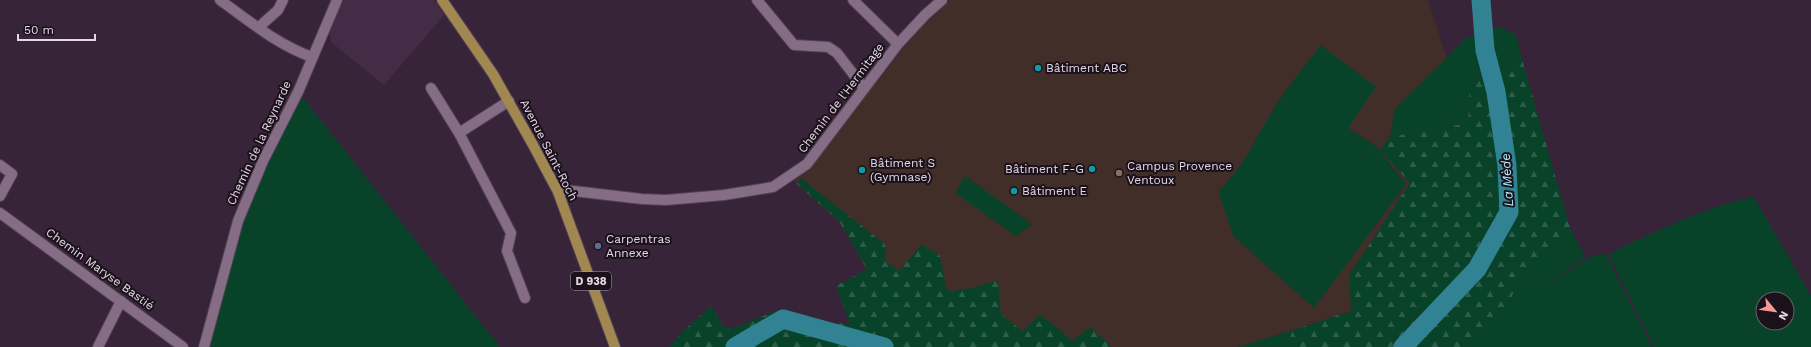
<svg xmlns="http://www.w3.org/2000/svg" width="1811" height="347" font-family="'Work Sans',sans-serif">
  <style>
    .built { fill: #442b46 }
    .education { fill: #422e29 }
    .grass { fill: #084329; fill-rule: evenodd }
    .forest { fill: url(#forest-firs) }
    .lines { fill: none; stroke-linecap: round; stroke-linejoin: round }
    .river { stroke: #318292; stroke-width: 19 }
    .street-casing { stroke: #524153; stroke-width: 12 }
    .primary-casing { stroke: #524153; stroke-width: 12 }
    .street { stroke: #856d86; stroke-width: 10 }
    .primary { stroke: #a18750; stroke-width: 10 }
    .culture-dot { fill: #0f9aa8; stroke: #1a111a; stroke-width: 1.5 }
    .education-dot { fill: #8d6e63; stroke: #1a111a; stroke-width: 1.5 }
    .service-dot { fill: #5c6f8a; stroke: #1a111a; stroke-width: 1.5 }
    .labels { text-anchor: middle; dominant-baseline: central; stroke-width: 4; stroke-linejoin: round; paint-order: stroke }
    .shield { fill: #1a111a; stroke: #a79ca8; stroke-width: 1 }
    .shield-label { font-size: 11px; font-weight: bold; fill: #e4d7e5 }
    .poi-label { font-size: 12px; fill: #e4d7e5; stroke: #1a111a; text-anchor: start }
    .street-label { font-size: 12px; fill: #e4d7e5; stroke: #1a111a }
    .water-label { font-size: 13px; font-style: italic; fill: #aeedfb; stroke: #1a111a }
  </style>
  <defs>
    <pattern id="forest-firs" width="22" height="20" patternUnits="userSpaceOnUse"><rect width="22" height="20" fill="#084329"/><path d="M5 1l3.5 6h-7zM16 11l3.5 6h-7z" fill="#2c5d48"/></pattern>
  </defs>
  <rect width="100%" height="100%" fill="#382439"/>
  <!-- built -->
  <path class="built" d="M344,0h90l10,15 -60,70 -53,-43 -2,-14z"/>
  <!-- education -->
  <path class="education" d="M950,0h478l33,103 -71,196 -152,48h-205l-166,-77 -28,-49 -42,-37 -3,-5 17,-13 106,-135z"/>
  <!-- grass -->
  <path class="grass" d="M1502,27l14,8 6,24 -52,23 -2,41 -78,14 5,-29 71,-70z
    M1321,45l55,42 -28,41 28,18 30,38 -92,124 -80,-71 -16,-46c26,-23 38,-55 57,-84 13,-22 31,-42 46,-62z
    M300,94l200,253h-293l33,-125z
    M965,176l67,48 -16,12 -61,-43z
    M1754,197l57,99v51h-157l-45,-92 9,-6c43,-19 88,-43 136,-52zM1763,299h24v24h-24z
    M1570,228l15,29 -46,33 49,-32 17,-5 47,94h-188l13,-11 31,-30 13,-32z
    M1293,330l-7,17h-48z"/>
  <!-- forest -->
  <path class="forest" d="M1522,59l48,169 -49,46 -13,32 -31,30 -13,11h-178l7,-17 58,-19 -2,-36 61,-92 -30,-33 10,-13 78,-14 2,-41z
    M801,178l84,66 1,17 13,10 23,-27 18,12 7,35 21,-2 30,-9 3,34 22,17 17,-17 33,27 17,-14 22,20h-443l12,-14 30,-27 14,22h8l45,-18 39,12 33,2 -14,-38 31,-17 -28,-48 -42,-37z"/>
  <g class="lines">
    <!-- river -->
    <path class="river" d="M735,347l48,-28 101,28
      M1403,347l74,-78 32,-57 -2,-46 -11,-74 -11,-42 -4,-50"/>
    <defs>
      <path id="street" d="M220,0c29,21 58,45 92,57
        M757,0l37,45 34,2 9,6 27,35
        M853,0l45,44
        M259,27l19,-17 5,-10
        M431,88l28,45
        M509,101l-50,32 52,100 -4,18 18,47
        M0,165l12,9 -12,22
        M558,192l7,-2 77,9 24,1 58,-5 49,-8 34,-23 91,-120 27,-29 17,-15
        M0,213l183,134
        M98,347l23,-46
        M204,347l34,-126 25,-60 35,-69 39,-92"/>
      <path id="primary" d="M442,0l51,74 40,71 25,47 57,155"/>
    </defs>
    <!-- street casing -->
    <use href="#street" class="street-casing"/>
    <!-- primary casing -->
    <use href="#primary" class="primary-casing"/>
    <!-- street -->
    <use href="#street" class="street"/>
    <!-- primary -->
    <use href="#primary" class="primary"/>
  </g>
  <!-- markers -->
  <g class="culture-dot">
    <circle cx="1038" cy="68" r="4"/>
    <circle cx="1092" cy="169" r="4"/>
    <circle cx="862" cy="170" r="4"/>
    <circle cx="1014" cy="191" r="4"/>
  </g>
  <circle class="education-dot" cx="1119" cy="173" r="4"/>
  <circle class="service-dot" cx="598" cy="246" r="4"/>
  <g class="labels">
    <!-- shield labels -->
    <rect class="shield" x="571" y="272" width="40" height="18" rx="3"/>
    <g class="shield-label">
      <text x="591" y="281">D 938</text>
    </g>
    <!-- poi labels -->
    <g class="poi-label">
      <text x="1046" y="68">Bâtiment ABC</text>
      <text x="870" y="163">Bâtiment S<tspan x="870" dy="14">(Gymnase)</tspan></text>
      <text x="1127" y="166">Campus Provence<tspan x="1127" dy="14">Ventoux</tspan></text>
      <text x="1084" y="169" text-anchor="end">Bâtiment F-G</text>
      <text x="1022" y="191">Bâtiment E</text>
      <text x="606" y="239">Carpentras<tspan x="606" dy="14">Annexe</tspan></text>
    </g>
    <!-- street labels -->
    <g class="street-label">
      <text transform="translate(841 98) rotate(-53)">Chemin de l'Hermitage</text>
      <text transform="translate(259 143) rotate(-65)">Chemin de la Reynarde</text>
      <text transform="translate(549 150) rotate(63)">Avenue Saint-Roch</text>
      <text transform="translate(100 269) rotate(36)">Chemin Maryse Bastié</text>
    </g>
    <!-- water labels -->
    <g class="water-label">
      <text transform="translate(1507 180) rotate(-94)">La Mède</text>
    </g>
  </g>
  <!-- north arrow -->
  <g transform="translate(1775 311) rotate(119)"><circle r="19" fill="#1a111a" stroke="#6b606b"/>
  <path d="M0-3L7 15L0 10L-7 15Z" fill="#f59c92"/>
  <text y="-6" font-size="11" font-weight="bold" text-anchor="middle" fill="#e4d7e5">N</text>
  </g>
  <!-- scale -->
  <path d="M18 34v6h77v-6" fill="none" stroke="#e4d7e5" stroke-width="2"/>
  <text x="24" y="34" font-size="12" fill="#e4d7e5" stroke="#1a111a" stroke-width="3" paint-order="stroke">50 m</text>
</svg>
